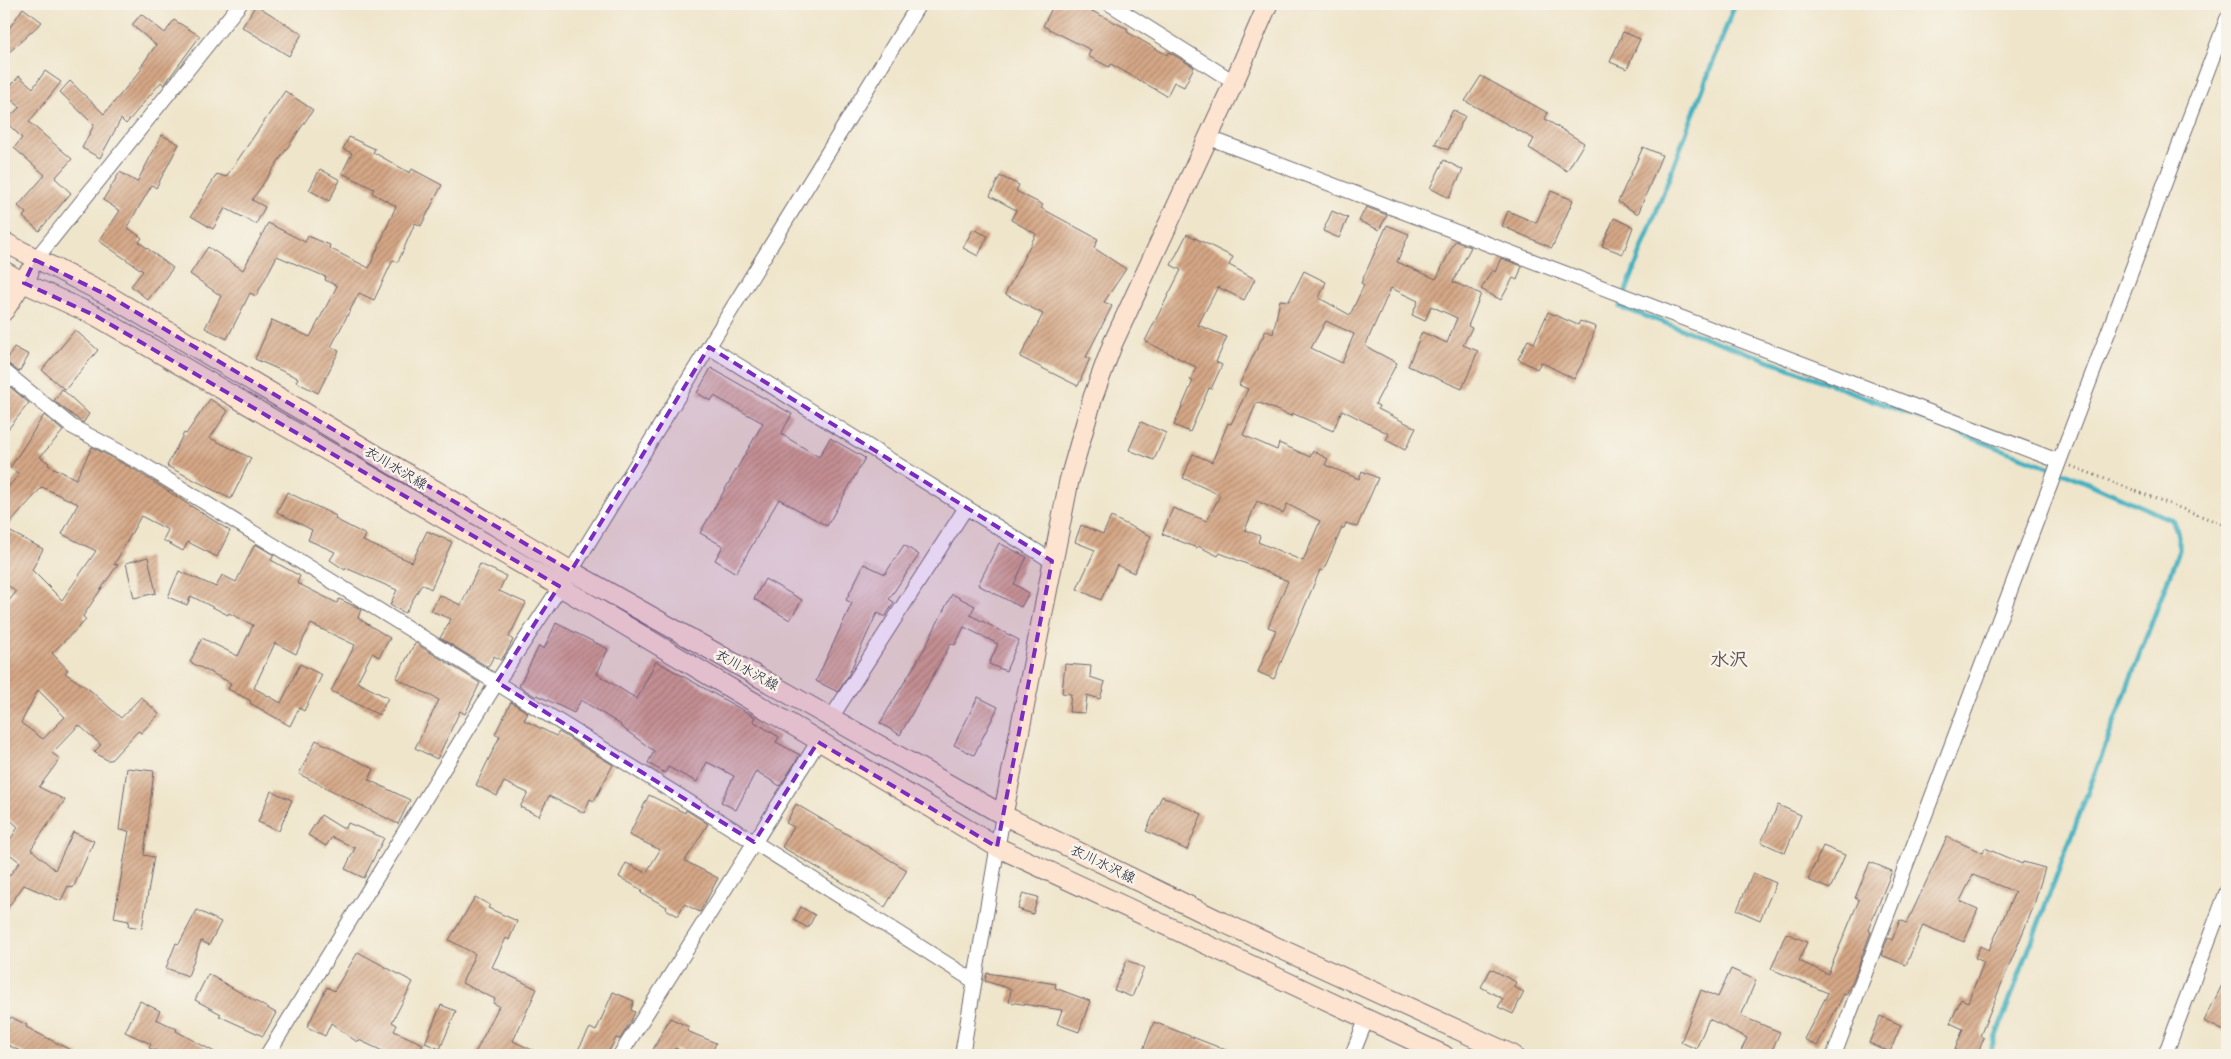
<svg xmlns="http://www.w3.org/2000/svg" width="2231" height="1059" font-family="'Balsamiq Sans','Klee One',sans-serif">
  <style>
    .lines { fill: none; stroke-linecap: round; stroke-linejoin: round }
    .stream { stroke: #43b1c0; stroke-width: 5 }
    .building { fill: url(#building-hatch); fill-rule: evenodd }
    .street-casing { stroke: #6a666d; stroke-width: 16 }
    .secondary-casing { stroke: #6a666d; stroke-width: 21 }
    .path { stroke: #6a666d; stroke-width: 3; stroke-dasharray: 1 4; stroke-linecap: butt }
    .street { stroke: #fff; stroke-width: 14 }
    .secondary { stroke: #fde4d1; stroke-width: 19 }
    .marked { fill: #7b2cbf; fill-opacity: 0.2; stroke: #7b2cbf; stroke-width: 4; stroke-dasharray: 10 6; stroke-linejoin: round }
    .labels { text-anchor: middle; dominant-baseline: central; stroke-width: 5; stroke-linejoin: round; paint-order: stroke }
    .street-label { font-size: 14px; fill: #22223b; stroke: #f7f3e8 }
    .district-label { font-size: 19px; font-weight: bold; fill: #615155; stroke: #f7f3e8 }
  </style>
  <defs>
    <pattern id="building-hatch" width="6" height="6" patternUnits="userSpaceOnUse" patternTransform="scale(1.25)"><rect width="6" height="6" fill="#d5a786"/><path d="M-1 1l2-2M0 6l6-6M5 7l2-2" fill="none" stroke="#ac886f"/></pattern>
  </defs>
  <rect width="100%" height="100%" fill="#f7f3e8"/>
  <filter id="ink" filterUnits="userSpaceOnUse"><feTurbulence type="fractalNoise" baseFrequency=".02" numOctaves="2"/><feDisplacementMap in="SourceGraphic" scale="10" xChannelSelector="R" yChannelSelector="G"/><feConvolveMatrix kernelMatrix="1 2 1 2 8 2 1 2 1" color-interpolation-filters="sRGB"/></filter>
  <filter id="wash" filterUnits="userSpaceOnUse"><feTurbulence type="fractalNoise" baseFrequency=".0096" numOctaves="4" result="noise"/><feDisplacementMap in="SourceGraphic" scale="20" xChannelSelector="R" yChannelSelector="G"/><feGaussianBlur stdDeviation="1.12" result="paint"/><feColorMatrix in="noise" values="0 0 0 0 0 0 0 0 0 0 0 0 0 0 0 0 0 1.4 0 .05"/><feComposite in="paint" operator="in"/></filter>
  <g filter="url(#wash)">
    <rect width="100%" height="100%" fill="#efe5cb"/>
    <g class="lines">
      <!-- stream -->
      <path class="stream" d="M1735,4l-115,303 140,50 312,119 100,44 7,15v15l-190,505"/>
    </g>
    <g id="blocks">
      <!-- building -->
      <path class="building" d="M1054,4h37l-3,5 40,20 -1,3 40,23 2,-3 25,15 -10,20 -10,-5 -7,14 -56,-32 -2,3 -21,-11 3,-6 -48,-24z
        M256,5l46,29 -13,22 -47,-29z
        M23,8l19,14 -38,35v-21z
        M141,14l24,19 9,-13 26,16 -36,49 -3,-3 -35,42 -5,-5 -21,39 -18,-10 12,-23 -34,-33 10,-11 34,33 38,-45 -2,-1 16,-23 -24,-20z
        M1623,32l17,7 -13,30 -17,-7z
        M45,71l16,11 -32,40 43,37 -17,19 16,15 -32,38 -16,-14 3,-4 -8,-7 27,-31 -31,-27 8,-10 -17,-17 15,-14 -16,-13 15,-18 14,12z
        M1481,76l67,37 -3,6 39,24 -17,28 -38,-23 5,-9 -69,-38z
        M285,91l28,19 -61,90 13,7 -9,17 -31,-16 -12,21 -22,-13 26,-42 9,3z
        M1453,110l12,6 -17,34 -13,-6z
        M162,135l17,9 -23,44 -4,-3 -25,42 15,11 -3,4 34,26 -25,32 -17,-14 12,-15 -44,-30 21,-30 -17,-11 17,-28 17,10z
        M349,137l26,12 -2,3 37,21 2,-4 30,16 -21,41 -6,-3 -17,39 -5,-2 -19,40 -15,-7 -28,54 8,4 -21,42 -22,-11 2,-4 -43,-19 17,-39 38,17 27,-51 -12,-6 1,-3 -49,-21 -21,40 -6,-3 -23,46 -22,-11 16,-32 -31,-22 18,-27 35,23 25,-47 37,19 3,-6 22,9 -1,3 40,20 27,-62 -24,-13 2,-4 -32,-16 10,-20 -9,-4z
        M1643,147l19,8 -24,59 -20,-12z
        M1444,160l19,10 -14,28 -19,-10z
        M320,169l20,11 -11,21 -20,-11z
        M1000,176l19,9 -3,6 27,14 -2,3 57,31 -4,9 32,21 -22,33 8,4 -26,51 4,1 -12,28 -58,-29 23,-43 -38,-20 31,-60 -25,-14 5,-10 -26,-14z
        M1551,191l22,9 -21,48 -50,-22 6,-15 28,12z
        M1366,207l21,8 -8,15 -20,-9z
        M1332,211l16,7 -9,20 -16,-7z
        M1614,218l19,9 -10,27 -21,-8z
        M1387,225l22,9 -12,28 39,17 19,-38 16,6 -18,35 28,12 -13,32 4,2 -9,17 15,6 -16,38 -54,-23 14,-34 25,11 10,-25 -26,-12 -6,15 -13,-6 6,-14 -27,-13 -26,58 32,17 -22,41 4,2 -1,3 38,19 -11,22 -19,-10 3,-6 -47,-24 -9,21 -41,-18 -1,3 -34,-14 -14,33 34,15 2,-7 31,14 3,-6 15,8 -3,6 34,14 3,-8 16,7 -21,49 -11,-4 -2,5h-2l-19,43 -3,-1 -46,109 -16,-7 18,-42 -8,-3 20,-46 -68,-28 -2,3 -20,-10 -1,2 -35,-14 11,-26 34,13 13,-26 -37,-17 10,-24 19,8 16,-39 3,1 17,-35 -9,-4 27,-55 7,4 7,-34 9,1 15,-30 22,11 -7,16 31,17 14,-30 -3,-2zM1326,321l28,13 -12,29 -31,-15zM1257,501l26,12 4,-9 33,17 -17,40 -45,-19 2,-6 -15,-6z
        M973,229l15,7 -10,20 -15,-8z
        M1187,234l46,23 -4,8 26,14 -11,21 -26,-13 -20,38 29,12 -11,25 6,3 -11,24 -2,-1 -19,44 -16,-7 19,-44 -3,-1 6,-13 -51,-26 36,-71 -10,-5z
        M1501,258l21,8 -5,14 -4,-2 -12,22 -20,-11 11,-19 3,2z
        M1548,312l30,13 2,-4 16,6 -10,29 -12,23 -33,-17 -4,7 -19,-10 10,-19 6,3z
        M75,330l23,20 -33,40 -23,-20z
        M14,347l15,8 -10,17 -13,-10z
        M711,368l81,46 -11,20 38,23 11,-19 35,20 -38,68 -48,-27 -43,74 -21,-13 8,-14 -23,-13 63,-110 -49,-27 -3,5 -14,-8z
        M4,382l25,21 -25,31z
        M62,389l27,25 -6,9 -29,-22z
        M210,399l18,12 -18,27 41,20 -20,41 -64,-33 17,-33 2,1z
        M44,415l19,16 -23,26 9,6 -1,2 28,14 16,-32 43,23 95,61 -13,26 -29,-15 -5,9 -20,-11 5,-10 -27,-14 -27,49 4,-1 -35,52 3,4 -34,33 16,17 -3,3 25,17 31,28 20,-21 18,17 -18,19 -3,-2 -27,29h-4l-13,-8 7,-7 -22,-20 -27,28 8,6 -21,28 26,13 -34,49 24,21 18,-38 21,9 -21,47 -5,-2 -7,15 -37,-16 -20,28v-31l16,-20 -16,-12 14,-23 -14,-13v-207l12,-15 -12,-10v-90l15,-18 -9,-6zM42,487l36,17 -16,30 34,17 -34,49 -30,-30 11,-21 -38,-20zM38,690l27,27 -22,22 -22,-16z
        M1141,422l25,11 -12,27 -25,-10z
        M287,492l49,24 -1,3 31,16 -3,6 49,21 15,-31 25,11 -21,47 -9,-5 -17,29 -15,-8 7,-15 -51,-22 -1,2 -15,-10 5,-8 -27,-12 4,-10 -35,-18z
        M1111,517l40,19 -17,37 -17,-8 -16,35 -24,-11 18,-39 -20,-8 6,-17 22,9z
        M999,543l28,14 -13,27 15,9 -8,14 -43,-22z
        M255,544l19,11 -3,5 29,16 -3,7 40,20 2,-4 22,10 -3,9 32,20 -11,19 -7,-4 -15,29 31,16 -9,17 -48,-24 24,-46 -44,-21 -15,30 -21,-11 -21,45 27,15 19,-39 22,11 -18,36 -5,-3 -9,18 -40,-23 1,-2 -23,-12 3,-6 -41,-21 12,-24 36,18 15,-31 -24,-12 -1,2 -37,-19 -4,9 -19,-8 11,-26 37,16 6,-12 14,7z
        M904,545l15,10 -30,44 5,3 -9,15 -7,-4 -2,2 -28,61 -10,16 -22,-11 36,-78 -6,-3 18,-36 21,10z
        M148,557l8,36 -22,5 -8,-35z
        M480,564l26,12 -7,15 27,12 -17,34 4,3 -6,11 -6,9 -7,-4 -6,11 -48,-29 11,-19 -20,-8 8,-16 22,10z
        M765,579l37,21 -12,20 -36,-21z
        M952,594l23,12 -5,9 49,25 -13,31 -17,-7 9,-20 -34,-17 -9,18 -4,-2 -51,92 -20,-12 43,-72z
        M556,623l52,26 -11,25 40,25 19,-38 99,56 -2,4 26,16 -3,5 24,13 -20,31 -24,-15 -20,39 -15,-8 13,-26 -27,-14 -10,20 -29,-15 -3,6 -17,-10 6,-12 -34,-25 1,-1 -40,-25 -7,13 -37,-18 -1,2 -17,-11 20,-40 5,3z
        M415,643l65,40 -15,31 -5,-3 -23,48 -22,-11 24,-48 -43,-22z
        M1065,664l26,2 -1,11 15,5 -5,17 -13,-4 -2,18 -16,-1 2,-18 -9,-1z
        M978,697l20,10 -24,48 -20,-10z
        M511,702l17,11 -4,7 32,16 3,-4 54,33 -19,36 -4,-2 -6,14 -35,-17 -10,20 -19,-9 8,-14 -24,-11 -7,14 -21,-11 24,-49 -5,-2z
        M316,740l58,29 -5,11 41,20 -12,24 -99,-50z
        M127,768l27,3 -10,84 10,2 -12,71 -14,-2 1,-5 -15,-3 15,-87 -10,-1z
        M271,791l21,9 -13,31 -21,-9z
        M649,795l36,18 1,-3 22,14 -23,37 33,17 -18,34 -16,-8 -6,12 -12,-7 1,-2 -26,-14 1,-3 -23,-13 7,-14 20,10 14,-23 -31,-15z
        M1162,796l40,18 -15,36 -41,-19z
        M796,804l111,66 -22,37 -103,-60 12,-20 -8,-4z
        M1778,805l23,10 -16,38 -24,-11z
        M321,815l21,13h4l2,-5 36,15 -20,40 -19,-9 10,-21 -23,-11 -6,9 -18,-11z
        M1947,837l36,16 2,-5 37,16 1,-2 22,6 -12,40 -53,128 4,2 -7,17h-24l10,-26 -13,-6 11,-24 7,3 16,-40 -9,-4 5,-12 9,4 26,-58 -42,-17 -13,26 18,8 -14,33 -41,-17 -17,40 -25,-10 7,-17 4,2 8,-20 7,3z
        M1823,846l22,9 -15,34 -22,-9z
        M1870,862l22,9 -24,59 3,2 -17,46 -8,17 -2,-1 -27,52 -13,-7 24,-46 -57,-24 15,-36 21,9 -8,19 29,13 31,-74 -4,-2z
        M1753,873l23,10 -16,37 -23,-10z
        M1023,893l15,4 -5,17 -15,-5z
        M475,897l15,8 -2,3 29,13 -8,19 -3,-2 -14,29 45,22 -24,52 30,14h-69l25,-49 -6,-3 2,-4 -33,-16 13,-29 -26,-14z
        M801,907l14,8 -7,13 -14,-8z
        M197,910l24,12 -12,23 -8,-4 -13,35 -22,-8 10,-25 3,1z
        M358,952l55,30 -21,40 5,3 -3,6 29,13 -5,11h-27l-32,-15 -2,2 -26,-19 -6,13 -18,-9 20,-40 7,4z
        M1127,960l17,8 -12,29 -18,-7z
        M1491,969l25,13 -2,5 10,5 -11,22 -15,-7 5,-8 -22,-12z
        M1731,969l25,11 -15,36 39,16 -10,23h-31l8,-17 -38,-19 -13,30 -15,-7 20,-52 17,7z
        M987,973l69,11 -1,4 35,13 -11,31 -22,-8 5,-14 -53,-8 2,-13 -26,-8z
        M208,974l68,39 -13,23 -44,-20 2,-2 -26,-14z
        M2227,975v49l-3,7 -20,-10z
        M613,992l21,9 -3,9 4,2 -4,9 -11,18 -4,-1 -9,17h-32l15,-27 6,3z
        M140,1001l20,10 -4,8 21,10 -1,2 44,24h-55l-16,-7 2,-4 -26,-12z
        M441,1005l15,6 -16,38 -15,-6z
        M1880,1016l21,9 -11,27 -21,-9z
        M11,1017l16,8 -1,2 54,28h-52l-24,-12v-12z
        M670,1018l19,9 -2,4 29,12 -5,12h-19l-17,-7 -4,7h-21z
        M1154,1022l82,32v1h-95z"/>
    </g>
  </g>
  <g filter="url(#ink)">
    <use href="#blocks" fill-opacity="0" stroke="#6a666d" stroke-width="1"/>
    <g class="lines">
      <defs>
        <path id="street" d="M1110,4l124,78
          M1207,137l851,324
          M35,260l205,-256
          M709,347l343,214
          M4,371l67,55 68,36 615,380 220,139
          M831,718l134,-209
          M267,1055l230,-373 74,-111 348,-567
          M620,1055l198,-313
          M962,1055l41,-240
          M1352,1055l14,-35
          M1834,1055l393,-1036
          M2165,1055l62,-164"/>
        <path id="secondary" d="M4,242l105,54 462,275 432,244 219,107 291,133
          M4,271l20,12 72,33 463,270 438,261 447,208
          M4,311l25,-39
          M1003,815l66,-334 24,-84 20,-54 121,-261 34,-78"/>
      </defs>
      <!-- street casing -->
      <use href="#street" class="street-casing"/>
      <!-- secondary casing -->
      <use href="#secondary" class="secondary-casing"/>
      <!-- path -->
      <path class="path" d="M2071,466l156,60"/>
      <!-- street -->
      <use href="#street" class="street"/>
      <!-- secondary -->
      <use href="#secondary" class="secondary"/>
    </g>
  </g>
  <!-- marked area -->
  <path class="marked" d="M35,260l74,36 462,275 138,-224 343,214 -55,286 -179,-105 -64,100 -257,-160 62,-96 -463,-270 -72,-33z"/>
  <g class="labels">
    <!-- street labels -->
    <g class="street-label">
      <text transform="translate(396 468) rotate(31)">衣川水沢線</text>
      <text transform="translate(747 670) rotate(29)">衣川水沢線</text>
      <text transform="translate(1103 864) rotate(26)">衣川水沢線</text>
    </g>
    <!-- district labels -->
    <g class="district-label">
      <text x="1729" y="660">水沢</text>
    </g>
  </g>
  <!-- margin -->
  <rect width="2231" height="1059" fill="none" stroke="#f7f3e8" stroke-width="20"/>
</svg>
